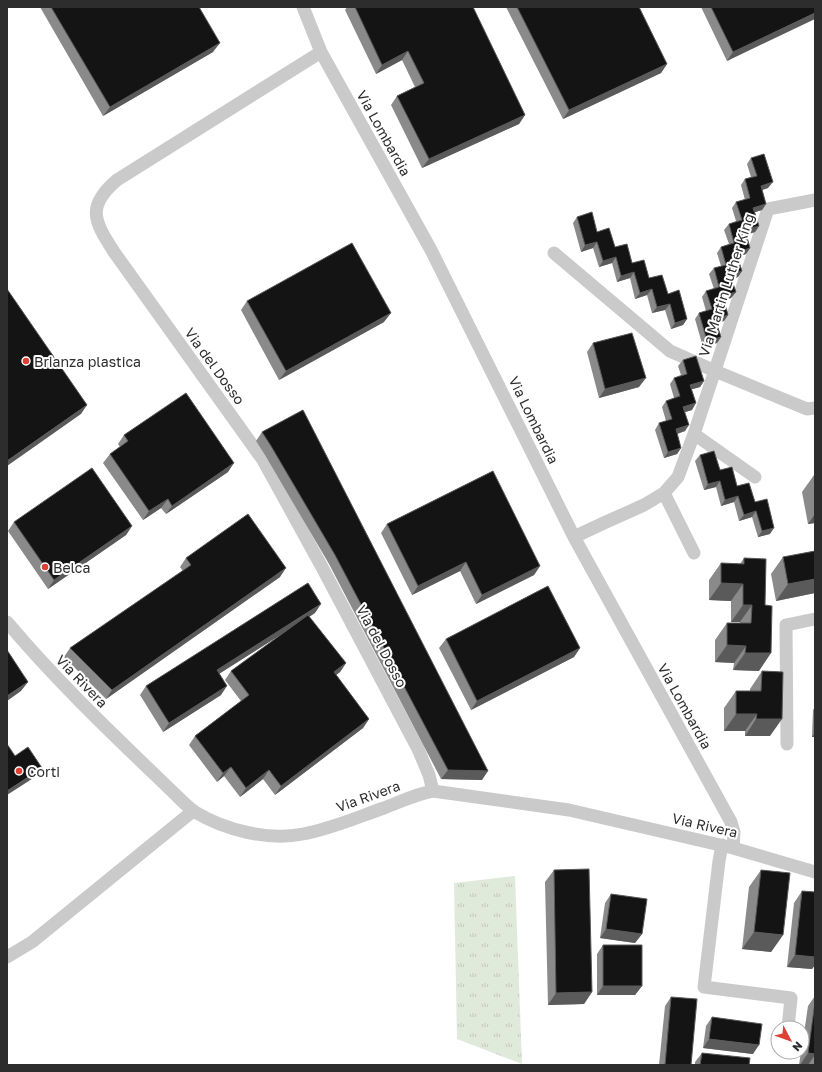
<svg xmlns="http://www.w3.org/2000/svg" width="822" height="1072" font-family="'Golos Text',sans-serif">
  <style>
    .grass { fill: url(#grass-tufts) }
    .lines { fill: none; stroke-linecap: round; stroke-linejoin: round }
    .minor { stroke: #cacaca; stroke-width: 13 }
    .wall { fill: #8a8a8a }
    .shaded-wall { fill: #5a5a5a }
    .building { fill: #141414; stroke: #5a5a5a }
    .poi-dot { fill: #de4035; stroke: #fff; stroke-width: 1.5 }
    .labels { text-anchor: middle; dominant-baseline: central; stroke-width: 4; stroke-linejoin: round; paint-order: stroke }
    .street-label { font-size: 14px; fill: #2d2d2d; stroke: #fff }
    .poi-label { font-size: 14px; fill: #2d2d2d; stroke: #fff; text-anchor: start }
  </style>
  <defs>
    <pattern id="grass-tufts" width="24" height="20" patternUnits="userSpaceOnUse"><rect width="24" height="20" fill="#e0eada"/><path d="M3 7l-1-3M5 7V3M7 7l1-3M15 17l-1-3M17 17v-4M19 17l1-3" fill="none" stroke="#c0c9bb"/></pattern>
  </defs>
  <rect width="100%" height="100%" fill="#fff"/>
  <!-- grass -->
  <path class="grass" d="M515,876l7,188 -65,-25 -3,-156z"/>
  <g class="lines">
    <!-- minor -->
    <path class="minor" d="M303,7l18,45 110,198 143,287 157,285 3,10 -1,16
      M321,52l-204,128c-32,27 -22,42 -3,72l149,208 60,109 95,180 11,26 4,16
      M554,253l116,98 45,20 92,38 8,-1
      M694,434l61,43
      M664,493l30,60
      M574,537l32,-15 38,-17 20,-12 14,-16 16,-43 74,-225 47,-9
      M7,622c53,63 113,119 172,176 5,5 10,10 16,14 30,18 73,29 108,22 28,-5 55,-17 81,-26 16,-6 32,-14 49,-17l136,19 164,38 82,24
      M787,744l-1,-119 29,-6
      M722,845l-3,16 -15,126 87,11 -3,30
      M7,957l25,-15 161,-131"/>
  </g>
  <!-- wall -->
  <path class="wall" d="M40,7h159l14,45 -110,64z
    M347,7h126l52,108 -6,9 -97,44 -31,-63 6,-9 18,-9 -13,-27 -26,14 -31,-64z
    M506,7h94l67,57 -6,9 -98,46z
    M701,7h114l-88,54z
    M751,158l17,30 -6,2 4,14 -4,6 -7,2 4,14 -4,6 -9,3 4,13 -4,6 -8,3 4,14 -4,6 -6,2 4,13 -5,6 -7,2 4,15 -4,6 -7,2 4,14 -4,6 -14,4 -8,-28 4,-6 7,-2 -4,-14 4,-6 8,-2 -5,-15 5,-6 7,-2 -4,-13 4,-6 8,-3 -5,-14 5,-6 7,-3 -4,-13 4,-6 9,-2 -4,-15 4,-6 6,-2 -4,-13z
    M577,217l20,15 52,46 19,16 19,25 -4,6 -12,4 -6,-19 -13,3 -5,-18 -12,4 -5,-21 -13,4 -5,-19 -13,4 -6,-19 -12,4 -8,-29z
    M247,301l137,21 -105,58 -38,-70z
    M593,343l46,44 -40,11 -12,-46z
    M683,360l21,21 -4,6 -8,2v21l-7,2v19l-8,3 4,14 -4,6 -13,4 -9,-28 4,-7 7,-2 -4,-14 4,-6 8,-3 -4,-14 4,-6 7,-3 -3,-9z
    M303,410l179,370 -41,-1 -112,-215 -64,-109 -9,-14 6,-9z
    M124,435l104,37 -62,42 -5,-6 -18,12 -40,-57 7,-9 10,-7 -2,-3z
    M700,455l20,15 35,32 15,32 -12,3 -6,-20 -13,4 -5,-19 -13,4 -5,-19 -12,3 -9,-29z
    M814,475h1v48l-7,1 -6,-32z
    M14,522l118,4 -6,9 -78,54 -40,-58z
    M387,524l153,42 -6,9 -58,29 -16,-33 -48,24 -31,-62z
    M815,551v42l-39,8 -5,-27 12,-17z
    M186,558l94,19 -174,122 -42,-42 6,-9 113,-77 -3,-4z
    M744,558l22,1 -7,112 -26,-1 1,-7 -19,-1v-22l12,-17h13v-1h-9v-21l-22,-1v-20l12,-17 19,1z
    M315,613l-6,4 37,46 -6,9 -4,3 33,44 -6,9 -88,67 -12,-16 -23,18 -16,-21 -7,6 -28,-37 6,-9 46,-35 -16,-21 6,-9 56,-41 -67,43 1,22 -58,37 -23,-37 6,-9z
    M446,639l134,9 -6,9 -103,53 -32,-62z
    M815,644v23h-1z
    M762,671l8,65h-25v-5h-21v-23l12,-17h14v-2z
    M815,707v30h-3l1,-27z
    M554,870l38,122 -8,12 -36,1 -3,-123z
    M761,870l22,65 -12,17 -29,-3 7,-62z
    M802,891l13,66v8l-3,4 -25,-2 7,-64z
    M611,894l31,40 -7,9 -35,-5 5,-35z
    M603,945l39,41 -7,9h-38v-41z
    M815,996v69h-16l2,-13h1v-5l6,-41z
    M671,997l20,68h-32l6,-59z
    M712,1017l41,37 -50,-6 3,-22z
    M702,1053l47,12h-54v-3z"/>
  <!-- shaded-wall -->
  <path class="shaded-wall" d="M815,13v6l-88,42 6,-9z
    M220,43l-7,9 -110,64 7,-9z
    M408,51l-6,9 -26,14 6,-9z
    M667,64l-6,9 -98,46 6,-9z
    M525,115l-6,9 -97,44 7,-9z
    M773,182l-5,6 -12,4 5,-6z
    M766,204l-4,6 -13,4 4,-6z
    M759,226l-4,6 -14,4 4,-6z
    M597,242l-4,6 -12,4 4,-7z
    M750,248l-4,6 -14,5 4,-6z
    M616,257l-4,6 -13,4 4,-6z
    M742,271l-4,6 -12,4 4,-6z
    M634,272l-4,6 -13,4 4,-6z
    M652,289l-5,6 -12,4 5,-6z
    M736,292l-5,6 -13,4 5,-6z
    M670,304l-5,6 -13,3 5,-6z
    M391,313l-7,9 -105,58 7,-9z
    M728,315l-4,6 -13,4 4,-6z
    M687,319l-4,6 -12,4 4,-6z
    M721,337l-4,6 -14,4 4,-6z
    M646,378l-7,9 -40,11 6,-9z
    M704,381l-4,6 -14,4 4,-6z
    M696,403l-4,7 -13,4 4,-7z
    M87,405l-6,9 -74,52v-5z
    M689,425l-4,6 -14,5 5,-7z
    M681,448l-4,6 -13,4 4,-6z
    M234,463l-6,9 -62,42 6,-8z
    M720,481l-4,6 -12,3 4,-6z
    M738,496l-4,6 -13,4 4,-6z
    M168,499l-7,9 -18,12 6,-9z
    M756,511l-4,6 -13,4 5,-6z
    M815,514v9l-7,1z
    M132,526l-6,9 -78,54 6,-9z
    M774,528l-4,6 -12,3 4,-6z
    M466,562l-6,9 -48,24 6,-9z
    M540,566l-6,9 -58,29 6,-9z
    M286,568l-6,9 -174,122 6,-9z
    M815,579v14l-39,8 12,-17z
    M721,583l22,1 -12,17 -22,-1z
    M321,604l-6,9 -104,66 6,-9z
    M743,605h9l-12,17h-9z
    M727,645l19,1 -12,17 -19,-1z
    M580,648l-6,9 -103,53 6,-9z
    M745,653h26l-12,18 -26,-1z
    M346,663l-6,9 -12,9 6,-9z
    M28,682l-7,9 -14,10v-5z
    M227,686l-6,9 -58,37 6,-9z
    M736,714h21l-12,17h-21z
    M369,719l-6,9 -88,67 6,-9z
    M756,719h26l-12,17h-25z
    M815,733v4h-3z
    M231,767l-7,9 -7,6 6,-9z
    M42,768l-7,9 -28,18v-4z
    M269,770l-6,9 -23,18 6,-9z
    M448,770l40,1 -6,9 -41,-1z
    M606,929l36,5 -7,9 -35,-5z
    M754,932l29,3 -12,17 -29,-3z
    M795,955l20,2v8l-3,4 -25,-2z
    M603,986h39l-7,9h-38z
    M592,992l-8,12 -36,1 8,-12z
    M709,1039l50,6 -6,9 -50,-6z
    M808,1053l7,1v1l-7,10h-8z"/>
  <!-- building -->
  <path class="building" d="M51,7h148l21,36 -110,64z
    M355,7h118l52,108 -96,44 -32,-63 27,-13 -16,-32 -26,14z
    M517,7h122l28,57 -98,46z
    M711,7h104v6l-82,39z
    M764,154l9,28 -12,4 5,18 -13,4 6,18 -14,4 5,18 -14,5 6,18 -12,4 6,17 -13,4 5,19 -13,4 6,18 -14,4 -8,-28 13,-4 -6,-18 13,-4 -5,-19 12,-3 -5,-18 13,-4 -5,-19 13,-4 -6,-18 14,-4 -5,-19 12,-3 -6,-18z
    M592,212l5,20 12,-4 6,19 12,-3 5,19 12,-3 5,18 13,-3 6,19 11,-4 8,29 -12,4 -5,-19 -13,3 -5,-18 -12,4 -6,-21 -13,4 -5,-19 -13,4 -6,-19 -12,3 -8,-28z
    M352,243l39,70 -105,58 -39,-70z
    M7,289l80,116 -80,56z
    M632,333l14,45 -41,11 -12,-46z
    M696,356l8,25 -14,4 6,18 -13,4 6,18 -13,4 5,19 -13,4 -9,-29 13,-4 -6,-18 14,-5 -6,-18 13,-4 -4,-14z
    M186,393l48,70 -62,43 -4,-7 -19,12 -39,-57 18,-13 -4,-6z
    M303,410l185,361 -40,-1 -113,-215 -64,-109 -9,-14z
    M714,451l6,19 12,-3 5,19 12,-3 6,19 12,-3 7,29 -12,3 -6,-20 -12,4 -6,-19 -13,4 -5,-19 -12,3 -8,-29z
    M92,468l40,58 -78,54 -40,-58z
    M493,471l47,95 -58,29 -16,-33 -48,24 -31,-62z
    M248,514l38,54 -174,122 -42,-42 121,-83 -5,-7z
    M815,551v28l-27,5 -5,-27z
    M744,558l22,1 -1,46 7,1 -1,47h-26l1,-7 -19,-1v-22h24l1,-18h-9v-21l-22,-1v-20l23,1z
    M308,583l13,21 -104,66 10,16 -58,37 -23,-37z
    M548,586l32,62 -103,53 -31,-62z
    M308,615l38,48 -12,9 35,47 -88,67 -12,-16 -23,18 -15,-21 -8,6 -28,-37 54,-41 -18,-24z
    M7,650l21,32 -21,14z
    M762,671l21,1 -1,47h-26l1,-5h-21v-23h25z
    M7,744l8,12 13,-9 14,21 -35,23z
    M589,869l3,123 -36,1 -2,-123z
    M761,870l29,3 -7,62 -29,-3z
    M802,891l13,1v65l-20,-2z
    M611,894l36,5 -5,35 -36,-5z
    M603,945h39v41h-39z
    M671,997l26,2 -6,66h-26z
    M815,1002v52l-7,-1z
    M712,1017l50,7 -3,21 -50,-6z
    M702,1053l48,5 -1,7h-49z"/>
  <!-- markers -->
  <g class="poi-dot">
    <circle cx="26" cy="361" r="4"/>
    <circle cx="45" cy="567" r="4"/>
    <circle cx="19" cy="771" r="4"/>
  </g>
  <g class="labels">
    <!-- street labels -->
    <g class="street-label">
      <text transform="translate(384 133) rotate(61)">Via Lombardia</text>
      <text transform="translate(726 285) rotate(-72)">Via Martin Luther King</text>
      <text transform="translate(215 366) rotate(54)">Via del Dosso</text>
      <text transform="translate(534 420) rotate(64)">Via Lombardia</text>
      <text transform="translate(382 646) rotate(62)">Via del Dosso</text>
      <text transform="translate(82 681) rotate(46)">Via Rivera</text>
      <text transform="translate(685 706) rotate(61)">Via Lombardia</text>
      <text transform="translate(368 796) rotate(-20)">Via Rivera</text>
      <text transform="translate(705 825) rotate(13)">Via Rivera</text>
    </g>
    <!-- poi labels -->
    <g class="poi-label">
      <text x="34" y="361">Brianza plastica</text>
      <text x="53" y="567">Belca</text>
      <text x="27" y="771">Corti</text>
    </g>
  </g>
  <!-- border -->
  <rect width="822" height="1072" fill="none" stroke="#2d2d2d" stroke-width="16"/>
  <!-- north arrow -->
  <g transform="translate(790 1040) rotate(131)"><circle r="19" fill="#ffffff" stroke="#ababab"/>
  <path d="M0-3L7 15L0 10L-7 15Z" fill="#de4035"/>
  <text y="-6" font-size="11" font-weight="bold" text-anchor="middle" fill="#2d2d2d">N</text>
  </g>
</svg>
